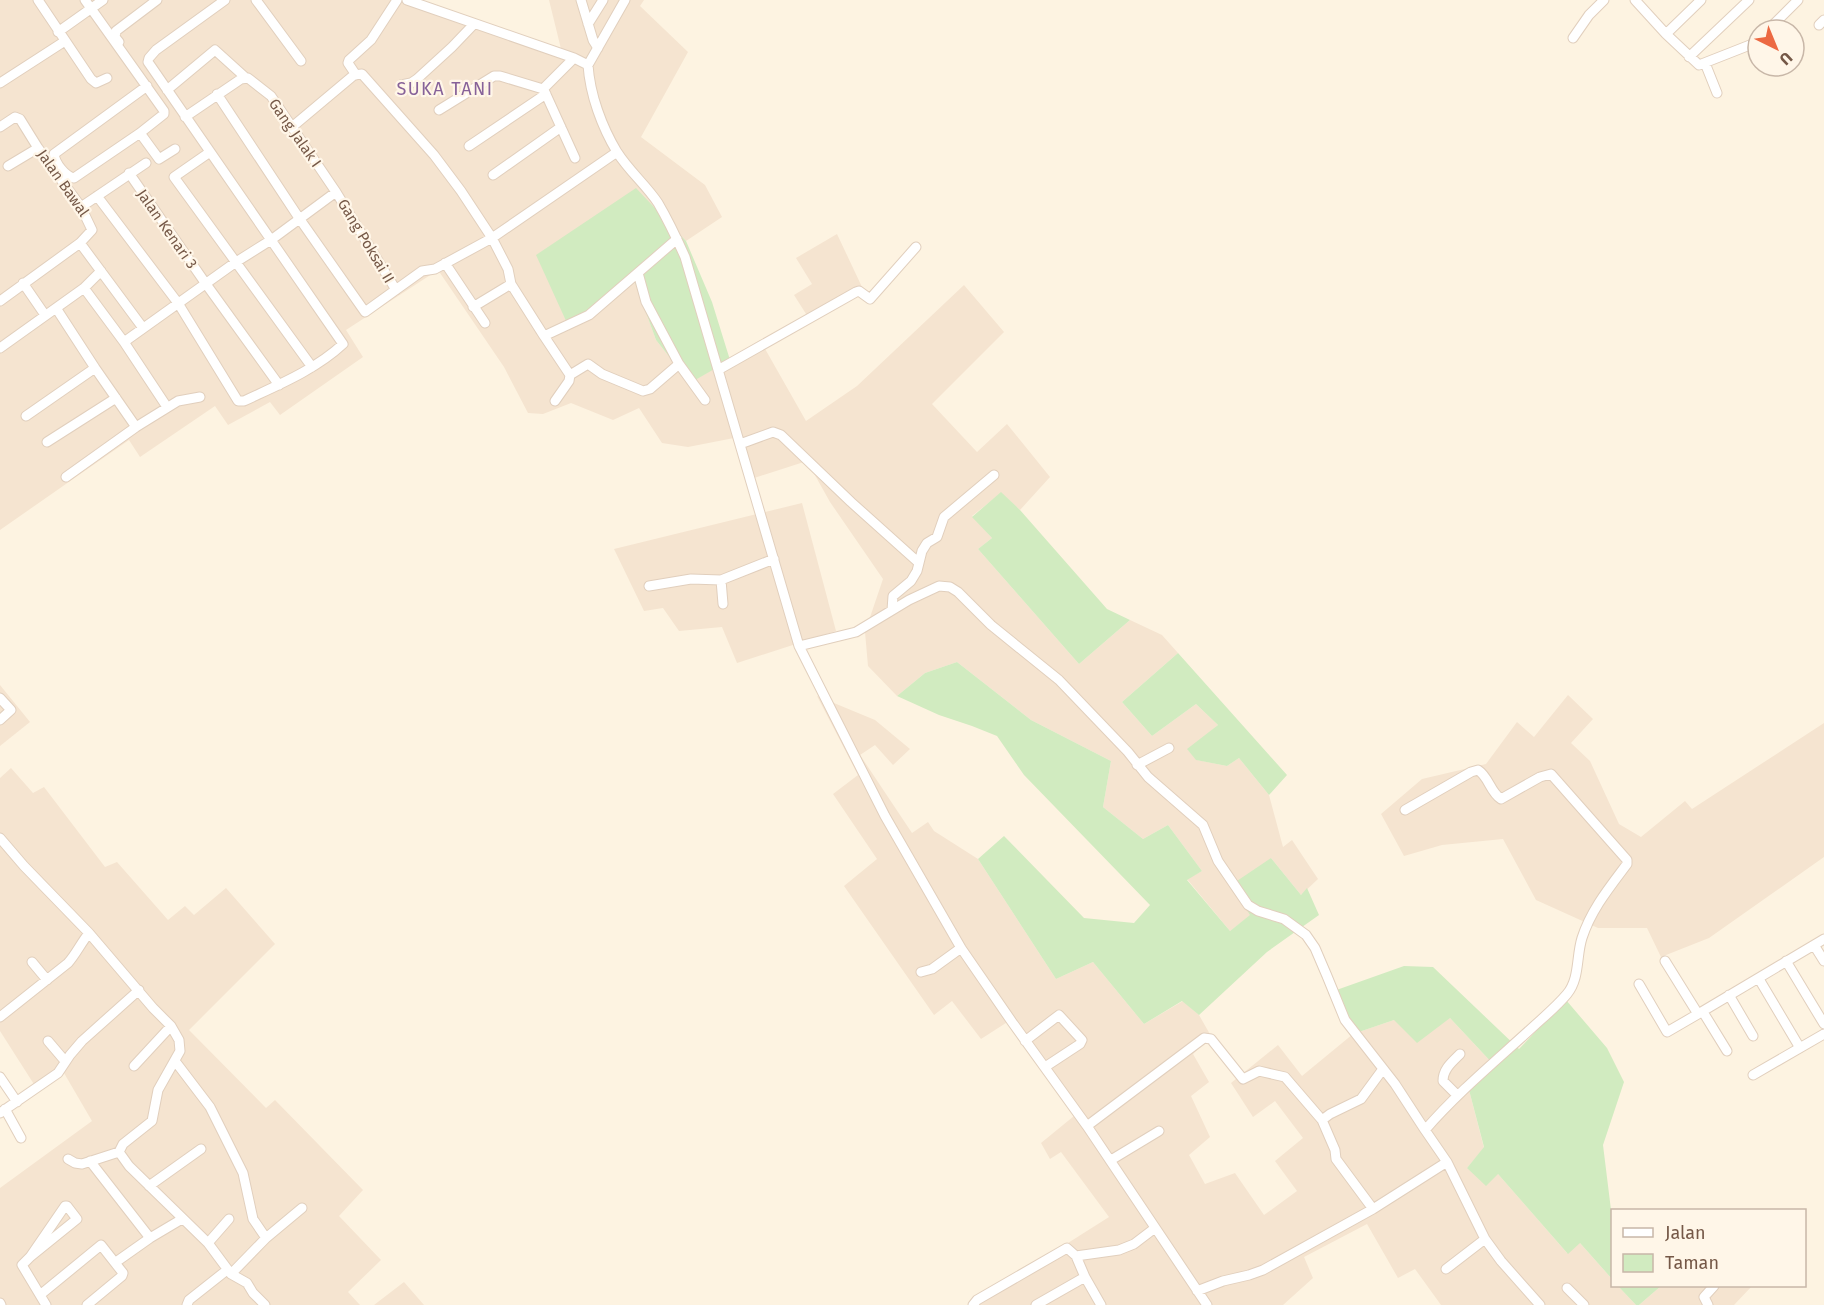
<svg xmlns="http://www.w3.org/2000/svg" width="1824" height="1305" font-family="'Fira Sans',sans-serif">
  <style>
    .residential { fill: #f5e4d0 }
    .green { fill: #d1ebc0 }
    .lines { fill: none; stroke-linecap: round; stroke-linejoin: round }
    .minor-casing { stroke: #e1cfbd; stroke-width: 11 }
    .minor { stroke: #fff; stroke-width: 9 }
    .labels { text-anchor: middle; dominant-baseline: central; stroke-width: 4.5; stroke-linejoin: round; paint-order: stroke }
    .street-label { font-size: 15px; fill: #755847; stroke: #fff6e8 }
    .quarter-label { font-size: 18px; letter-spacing: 1.5px; fill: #876299; stroke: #fff6e8 }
  </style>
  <rect width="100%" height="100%" fill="#fdf3e1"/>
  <!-- residential -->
  <path class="residential" d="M0,0h422l141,57 -14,-57h95l-4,6 48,46 -47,85 64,48 17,32 -36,24 -50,-52 -2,91 22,60 34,43 70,-43 46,81 51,-35 107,-101 40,47 -72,72 45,48 30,-28 43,53 -30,33 -19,-17 -29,23 20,22 -14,11 101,115 51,-44 32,15 16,18 -56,49 30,34 44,-32 22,21 -30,25 9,10 30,6 12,-8 30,37 14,52 9,-7 26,39 -17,16 -30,-37 -20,57 -21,16 -43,-52 15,-8 -34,-46 -25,14 -40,-32 8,-46 -80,-41 -74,-58 -32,11 -28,23 -29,-30 -3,-34 18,-53 -53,-77 -23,-41 -59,19 -14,-42 -46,9 -26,-4 -23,-35 -26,12 -42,-17 -28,11 -15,-1 -24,-46 -66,-97 -92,60 17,27 -83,58 -10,-13 -42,23 -13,-19 -75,51 -11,-17 -129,90z
    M837,234l25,53 -54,30 -14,-22 18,-11 -16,-26z
    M802,503l34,128 -99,32 -15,-36 -43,4 -16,-23 -19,3 -30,-62z
    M0,685l30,37 -30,24z
    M1568,695l25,24 -22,24 19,18 29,63 22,13 44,-36 7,8 132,-86v134l-115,81 -48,19 -14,-29h-49l-62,-28 -33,-61 -61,6 -38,11 -23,-42 41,-35 64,-15 31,-42 17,15z
    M817,696l58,24 35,29 -17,16 -18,-20 -15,10 52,78 16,-11 6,9 44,28 78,120 37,-17 51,62 39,-23 16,14 12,21 -18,18 16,28 -18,14 19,41 -21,18 16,29 30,-11 29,42 33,-24 -22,-30 28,-23 -28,-37 -22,16 -22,-34 47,-38 24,31 51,-42 41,-14 55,-3 45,48 -25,25 15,58 -17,20 31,6 69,79 12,-11 33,37v7h6l18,19h-195l-26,-36 -17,9 -31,-54 -63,33 9,21 -30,27h-313l139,-88 -48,-65 -11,7 -9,-16 33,-27 -65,-95 -28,18 -29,-38 -18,14 -90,-129 33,-27 -44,-65 25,-19z
    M11,768l22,25 11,-6 61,80 12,-5 51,58 17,-14 9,9 32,-27 49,56 -86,86 77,78 9,-8 88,90 -24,26 42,44 -33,32 12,13h-360v-117l92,-67 -28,-48 -27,16 -37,-58v-253z
    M404,1282l20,23h-50z
    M1661,1286h91l-18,19h-95z"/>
  <!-- green -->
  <path class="green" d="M636,188l50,53 26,61 18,58 -40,23 -34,-43 -22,-60 -36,28 -31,15 -31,-68z
    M1001,492l19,18 87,99 23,11 -51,44 -101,-115 14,-11 -20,-21z
    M1178,653l109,122 -18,20 -30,-37 -12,8 -31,-6 -9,-11 31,-24 -22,-21 -44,32 -30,-34z
    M957,662l74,58 80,41 -8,46 40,32 25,-14 34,46 -15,9 43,51 20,-16 -19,-30 40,-27 30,37 6,-7 12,27 -52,37 -68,63 -17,-14 -38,23 -51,-62 -37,17 -78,-120 26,-23 80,82 50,5 16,-18 -126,-130 -27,-39 -25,-10 -33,-11 -42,-19 28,-23z
    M1404,966l29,1 86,82 47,-49 41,48 17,34 -21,63 9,73v61l-32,-36 -12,11 -70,-80 -12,12 -19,-18 17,-21 -15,-57 25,-25 -44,-47 -33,25 -23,-23 -41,14 -25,-41z
    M1618,1286h43l-22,19h-3z"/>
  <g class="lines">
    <defs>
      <path id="minor" d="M38,0l53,79 5,4 11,-5
        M85,0l79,111v3l-24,19 -66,45c-9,-2 -19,-15 -20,-24l93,-68
        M256,0l45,61
        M407,0l167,58 14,7 37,-65
        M581,0l12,40 5,8
        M1635,0l31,34
        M1701,0l-35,34 33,31 56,-22 3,-3
        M588,24l15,-24
        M1819,25l5,-5
        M1768,30l30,-30
        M58,32l45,-32
        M1573,38l16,-23 15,-15
        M119,42l-4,-5 1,-6 41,-31
        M1689,57l60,-57
        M1705,63l12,30
        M588,65c2,30 14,62 29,87 12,19 29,33 41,51 10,17 19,36 27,54l114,389 86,170 76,132 51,74 75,104 120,179
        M356,75l-8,-12 1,-3 22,-20 26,-40
        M0,83l65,-42
        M401,85l10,-2 6,-4 35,-32 22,-23
        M167,90l48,-40 31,28
        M544,90l31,68
        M217,94l82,124 66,94 57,-41 13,-2 57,-31 125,-86
        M439,110l55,-34h6l43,13 31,-31
        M185,117l56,-38 7,-1 23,18 65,96 60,98
        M0,127l15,-10 5,2 18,29 43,59 11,23 -12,13 -80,58
        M292,127l62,-52 8,-1 72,81 27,36 31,47 16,31 3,15 33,52 45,-21 88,-76
        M140,133l19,26 16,-10
        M469,146l77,-52
        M210,152l-36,25 138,190
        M8,166l30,-18
        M129,173l77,111 73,101
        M493,175l68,-48
        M97,196l81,107 60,98h6c34,-16 71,-31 99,-57l-195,-282 1,-4 7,-8 69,-50
        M81,207l65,-44
        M80,243l63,85
        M445,263l40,60
        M23,283l22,32
        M84,288l40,54 43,65
        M473,307l38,-23
        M56,308l39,60
        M544,336l26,39 -1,6 -14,20
        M124,342l112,-80 35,-22 65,-48
        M0,348l84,-60 17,-17
        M679,364l26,36
        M718,370l138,-78 3,-1 11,8 46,-52
        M570,375l18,-11 14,10 41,17 7,-2 29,-25 -33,-62 -8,-29
        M26,416l69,-48 41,59 42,-26 22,-4
        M47,442l69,-44
        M740,444l33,-12 8,3 70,67 68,61
        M66,477l70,-50
        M721,580l2,24
        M649,586l42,-7 30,1 53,-21
        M892,610l1,-14 18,-15 6,-10 5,-20 5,-8 10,-6 7,-20 50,-42
        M799,646l57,-14 53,-32 30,-14 11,1 8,5 33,33 68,55 69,72 20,25 55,48 15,36 30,44 10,6 26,8 22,16 9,13 12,28 18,44 50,64 30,46c33,-38 72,-70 109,-104 11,-10 23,-20 33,-32 13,-16 9,-37 15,-56 9,-28 27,-50 45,-74v-4l-76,-86 -11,3 -39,22c-11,-7 -12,-22 -23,-29l-7,2 -66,38
        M0,698l11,12 -11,10
        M1137,765l32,-17
        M0,838l24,28 65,67 64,75 18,18 8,14 1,11 -22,39 -6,31 -29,23 -4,8 10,14 79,77 23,31 16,9 6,10 12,12
        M1814,945l10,16
        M1665,961l33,53 126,-75
        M1786,961l38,63
        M32,962l15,18
        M921,972l11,-3 29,-21
        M1759,979l41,69
        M1639,984l28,48 31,-18
        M1729,995l24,41
        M1703,1012l24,39
        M0,1017l68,-54c8,-9 13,-20 21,-30
        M48,1041l17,20
        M1025,1041l34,-26 23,25 -2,4 -35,23
        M175,1061l35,46 33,66 10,46 13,19
        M134,1066l37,-40
        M1753,1075l71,-41
        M0,1077l17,25
        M1457,1095l-14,-14c0,-12 9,-19 17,-27
        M5,1109l16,29
        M0,1113l58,-40 12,-18 12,-14 57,-51
        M1087,1126l117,-88 7,1 32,40 16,-8 26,6 37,43
        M68,1159l7,4 7,1 37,-12
        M1111,1160l48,-29
        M90,1161l60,77
        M1447,1162l38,77 16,22 39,44
        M149,1186l52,-37
        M1373,1209l-37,-50 -1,-9 -13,-30 8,-6 31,-15 22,-30
        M208,1243l21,-24
        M1076,1256l9,21 16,28
        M30,1257l47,-38 -10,-13h-2l-35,51 -8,8 24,40
        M116,1262l34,-24 32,-19
        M1446,1269l39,-30
        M231,1274l35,-36 36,-30
        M1567,1288l17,17
        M1197,1291l26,-10 26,-6 14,-5 110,-61 74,-47 -22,-32
        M40,1295l61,-50 22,28 -1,3 -35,29
        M0,1303l1,2
        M187,1305l2,-5 38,-30
        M973,1305l4,-5 90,-52 9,8 43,-6 15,-6 21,-16
        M1036,1305l49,-28
        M1708,1305l-4,-8 10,-11"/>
    </defs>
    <!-- minor casing -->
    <use href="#minor" class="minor-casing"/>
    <!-- minor -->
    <use href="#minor" class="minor"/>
  </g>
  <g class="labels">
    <!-- street labels -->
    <g class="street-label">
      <text transform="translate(295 133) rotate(55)">Gang Jalak I</text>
      <text transform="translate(63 183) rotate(55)">Jalan Bawal</text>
      <text transform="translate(167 229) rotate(55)">Jalan Kenari 3</text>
      <text transform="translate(366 241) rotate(59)">Gang Poksai II</text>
    </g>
    <!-- quarter labels -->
    <g class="quarter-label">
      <text x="445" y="89">SUKA TANI</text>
    </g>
  </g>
  <!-- legend -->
  <rect x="1611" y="1209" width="195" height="78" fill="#fff6e8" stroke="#c8b7a8" stroke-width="1.5"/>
  <rect x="1623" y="1228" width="30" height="9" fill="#ffffff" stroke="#c8b7a8" stroke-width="1.5"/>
  <text x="1665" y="1239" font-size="18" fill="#755847">Jalan</text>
  <rect x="1623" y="1254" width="30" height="18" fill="#d1ebc0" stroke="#c8b7a8" stroke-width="1.5"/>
  <text x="1665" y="1269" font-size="18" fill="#755847">Taman</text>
  <!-- north arrow -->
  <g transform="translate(1776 48) rotate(137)"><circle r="28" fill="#fff6e8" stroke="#c8b7a8" stroke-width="1.5"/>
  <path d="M0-4.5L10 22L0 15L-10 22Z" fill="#ec6942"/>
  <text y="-9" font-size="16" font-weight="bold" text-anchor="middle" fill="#755847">U</text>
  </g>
</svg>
